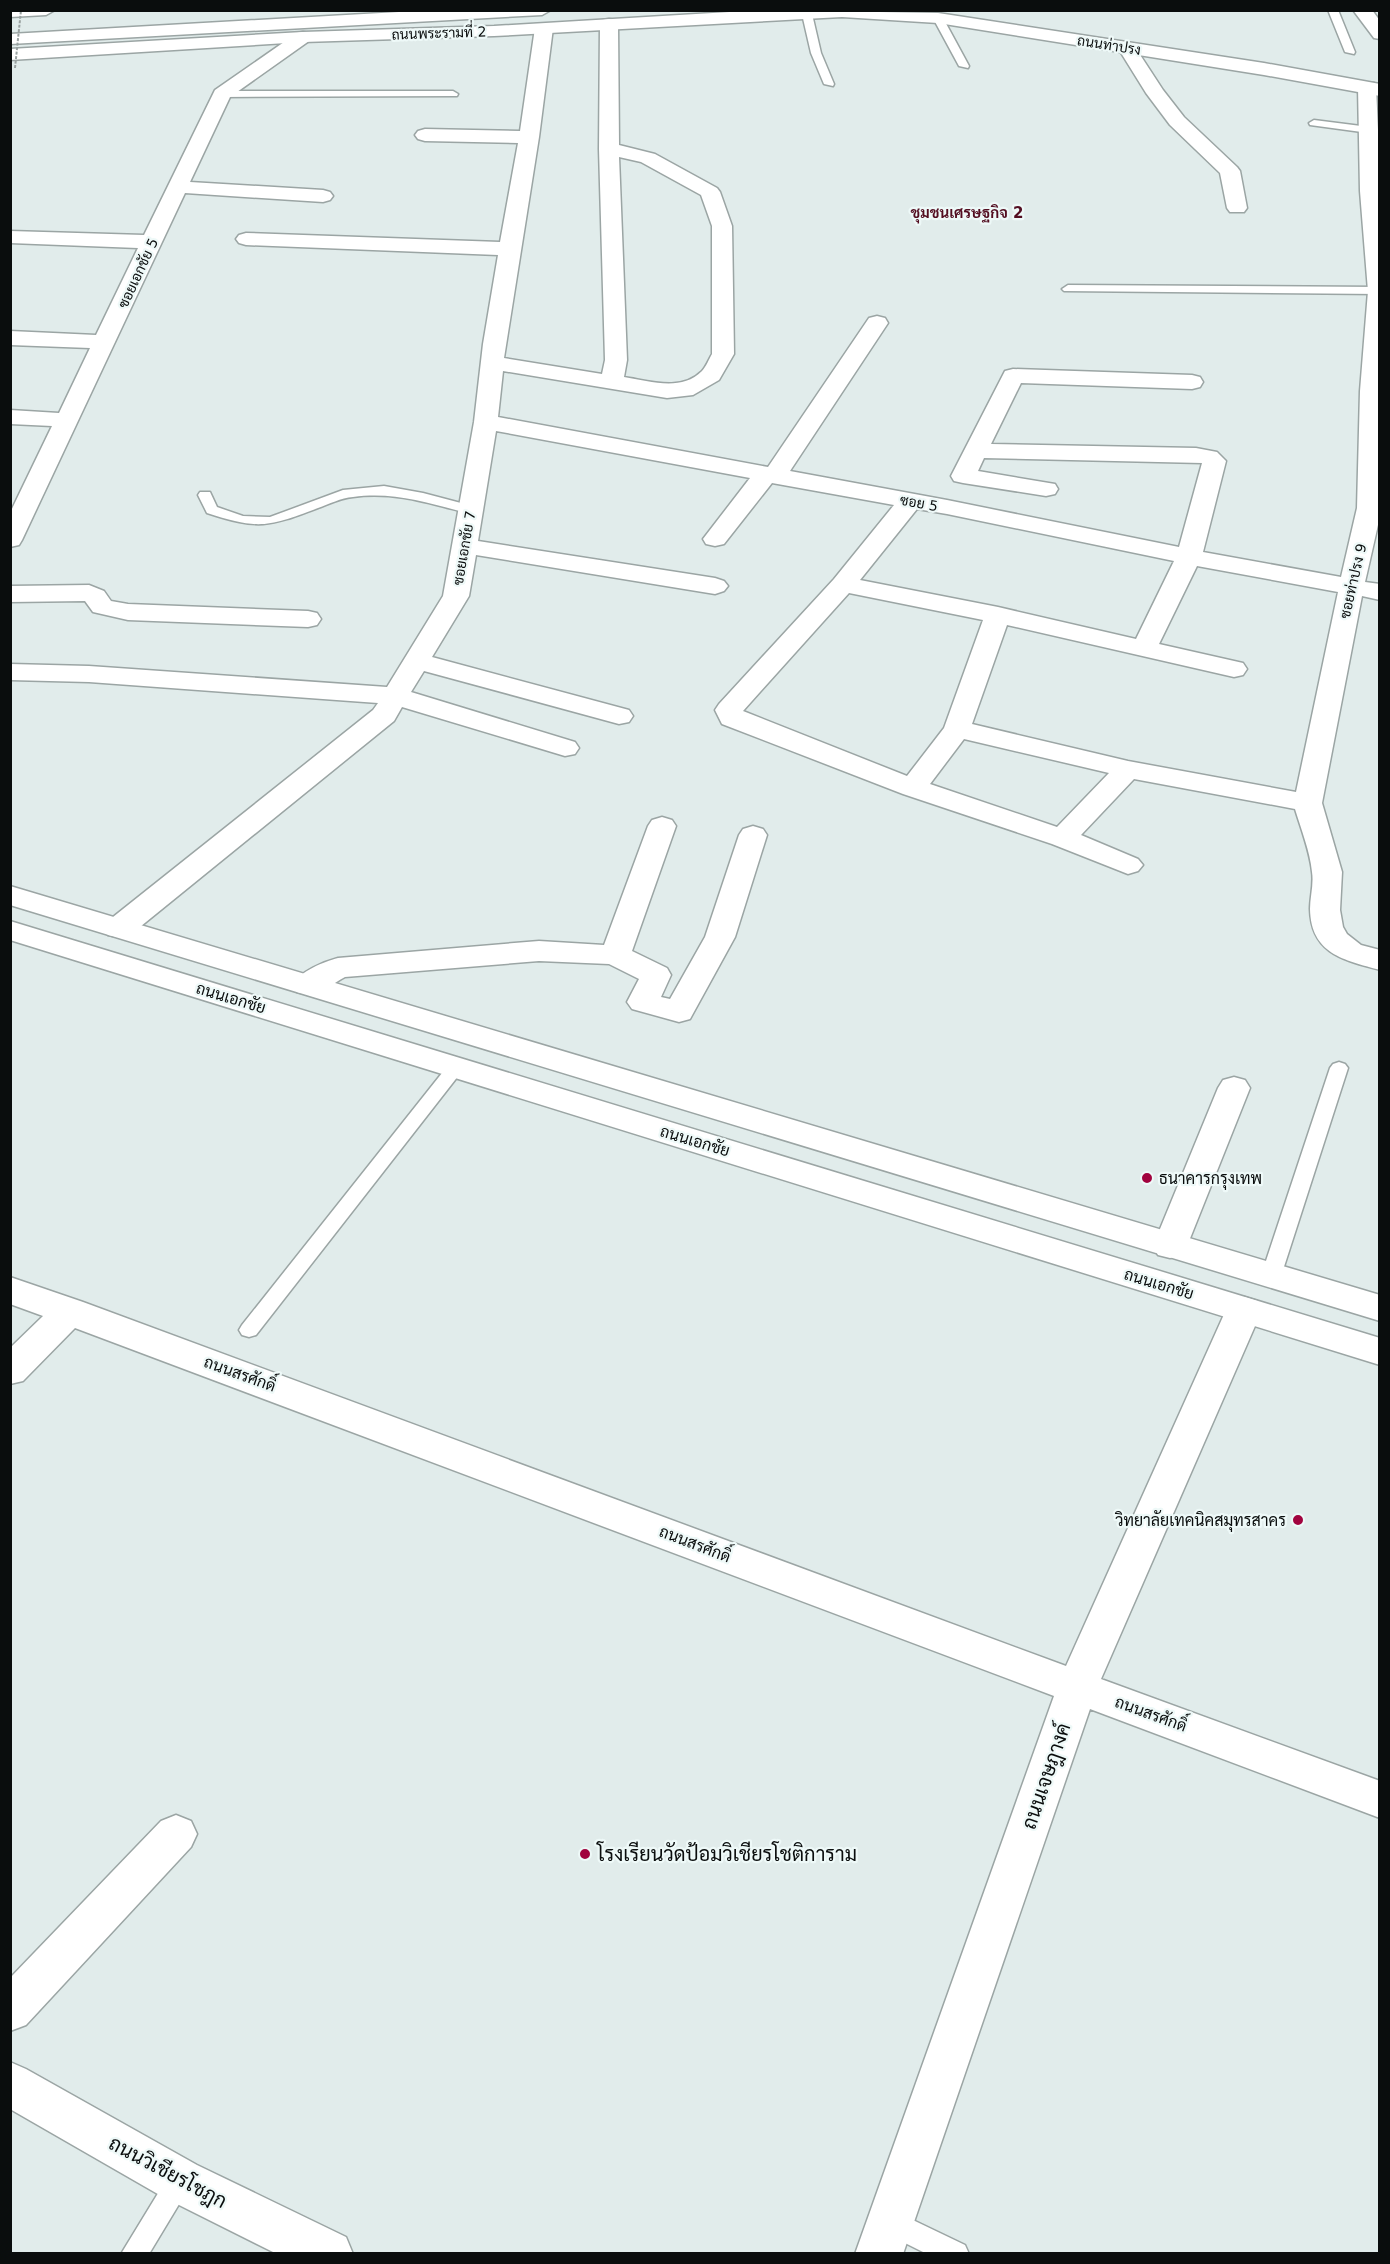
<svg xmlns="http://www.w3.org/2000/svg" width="1390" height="2264" font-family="'DejaVu Sans',Sarabun,sans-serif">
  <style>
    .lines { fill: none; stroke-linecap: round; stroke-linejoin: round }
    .lane-casing { stroke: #9ba5a4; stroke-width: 3 }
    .street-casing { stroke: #9ba5a4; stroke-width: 3 }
    .secondary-casing { stroke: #9ba5a4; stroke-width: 3 }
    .highway-casing { stroke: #9ba5a4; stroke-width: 3 }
    .lane { fill: #fff; fill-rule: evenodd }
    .street { fill: #fff; fill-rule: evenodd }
    .secondary { fill: #fff; fill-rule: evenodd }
    .highway { fill: #fff; fill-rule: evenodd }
    .path-bridge { stroke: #99a1a0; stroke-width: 2; stroke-dasharray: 3 1.5; stroke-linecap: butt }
    .poi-dot { fill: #a1033e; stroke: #eef9f8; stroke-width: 2 }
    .labels { text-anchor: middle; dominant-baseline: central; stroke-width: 4.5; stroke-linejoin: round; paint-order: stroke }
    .far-street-label { font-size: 14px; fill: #0a0d0d; stroke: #eef9f8 }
    .far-neighbourhood-label { font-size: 15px; font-weight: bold; fill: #530e21; stroke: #eef9f8 }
    .street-label { font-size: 16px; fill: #0a0d0d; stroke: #eef9f8 }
    .poi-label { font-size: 16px; fill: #0a0d0d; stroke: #eef9f8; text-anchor: start }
    .near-street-label { font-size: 20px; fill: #0a0d0d; stroke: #eef9f8 }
    .near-poi-label { font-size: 20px; fill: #0a0d0d; stroke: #eef9f8; text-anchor: start }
  </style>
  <rect width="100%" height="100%" fill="#e1eceb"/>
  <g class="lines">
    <defs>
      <path id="lane" d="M1328,10h10l17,42 -1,2 -9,-2z
        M807,11l5,3 9,39 13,31 -1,2 -9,-2 -13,-31 -9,-39z
        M935,16l8,2 26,48 -1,2 -9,-2 -26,-48z
        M453,91l5,3 -1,2 -235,1 -5,-3 5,-3z
        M1314,120l55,7 5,3 -5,3 -59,-8 -1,-2z
        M1068,285l311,2 1,7 -316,-3 -2,-2z
        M384,486l39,7 53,14 2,3 -7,4c-40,-10 -76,-23 -118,-17 -12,1 -24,7 -35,11 -50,19 -59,22 -111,5l-9,-18 2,-3h10l7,15 26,9 27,1 73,-27z
        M456,1061l6,2 3,4 -3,4 -206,264 -7,2 -7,-2 -3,-5 3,-5 208,-262z
        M1339,1062l6,2 3,4 -67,208 -3,5 -7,2 -7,-2 -3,-5 69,-208 3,-4z
        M180,2168l9,4 4,9 -44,73h-28l50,-82z
        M892,2210l73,35 4,9h-42l-44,-22 -4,-9 4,-9z"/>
      <path id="street" d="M1353,10h19l8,11v18l-6,-1z
        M609,19l6,1 3,4 1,121 36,9 62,34 3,4 12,34 2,128 -15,26 -26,15 -26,3 -164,-27 -5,46 270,50 101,-149 8,-2 8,2 3,5 -98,148 157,29 232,47 23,-84 -218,-5 -6,13 77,13 3,5 -3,5 -9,2 -83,-13 -9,-2 -3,-5 54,-105 8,-2 179,6 8,2 3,5 -3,5 -8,2 -171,-6 -30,61 205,4 21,4 9,9 -23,91 138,25 16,-69 3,-117 8,-100 -8,-100 -2,-104 2,-4h14l2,4 4,86v343l-15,66 15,2v16l-18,-4 -40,207 20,69 -2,38 3,17 4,7 14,11 19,5v20c-36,-10 -69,-16 -70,-61 0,-12 4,-25 2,-37 -2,-21 -11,-43 -17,-63l-161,-30 -53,56 57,24 5,6 -5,6 -10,3 -76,-30 -149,-50 -181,-70 -7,-14 4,-6 115,-125 60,-74 -122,-22 -48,61 -9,2 -9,-2 -3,-5 47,-61 -254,-47 -18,110 237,37 9,3 4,5 -4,5 -9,3 -239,-39 -7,41 -37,61 197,53 4,6 -4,6 -10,2 -195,-53 -13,21 164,50 4,6 -4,6 -10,2 -163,-49 -8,14 -264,214 -11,2 -11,-2 -4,-7 4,-7 265,-211 5,-7 -289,-21 -79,-2v-16l79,2 298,21 56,-91 31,-174 9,-78 15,-89 -252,-10 -7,-2 -3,-4 3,-4 7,-2 254,9 18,-99 -93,-2 -7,-2 -3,-4 3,-4 7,-2 95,2 15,-103 3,-4h12l3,4 -14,109 -35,221 98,16 3,-14 -6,-211 1,-125 3,-4zM619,157l22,5 60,33 11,31v128c-3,5 -6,13 -10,17 -21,21 -52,10 -78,6l3,-17zM917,509l30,5 227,47 -38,78 -138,-32 -138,-27zM1197,566l141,26 -42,200 -168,-31 -156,-37 35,-99 227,52 9,-2 4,-6 -4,-6 -84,-19zM849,593l134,27 -39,108 -37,48 -164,-65zM964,739l145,34 -52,54 -127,-43z
        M303,32l6,1 3,4 -3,4 -79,56 -40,85 133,8 7,2 3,4 -3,4 -7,2 -138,-9 -163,347 -3,5 -9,2v-34l42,-87 -42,-2v-14l49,3 31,-65 -80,-3v-14l86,4 42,-87 -128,-5v-12l134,4 71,-145 82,-57z
        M1127,43l6,1 30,46 21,27 53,50 3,4 7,37 -3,4h-14l-3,-4 -7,-35 -50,-48 -24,-32 -28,-45 3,-4z
        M89,585l15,6 7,10 17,3 180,7 9,2 4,6 -4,6 -9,2 -180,-7 -35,-8 -8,-11 -75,1v-16z
        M662,817l10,3 4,6 -44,125 35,17 4,7 -10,22 9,2 35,-62 34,-102 4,-6 10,-3 10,3 4,6 -32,102 -45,82 -11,3 -47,-13 -5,-7 12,-23 -30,-15 -70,-3 -194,16c-16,9 -29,20 -48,15l-5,-7c9,-14 31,-23 46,-27l201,-17 65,4 44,-119 4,-6z
        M1234,1077l11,3 5,8 -63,158 -5,9 -12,3 -12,-3 -5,-9 65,-158 5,-8z
        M10,1277l73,25 983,364 160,-356 5,-9 13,-4 13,4 5,9 -161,369 279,102v37l-290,-109 -187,545h-48l199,-558 -979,-368 -52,53 -13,3v-36l33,-32 -33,-12z
        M176,1815l15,6 6,13 -6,13 -165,178 -16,6v-53l151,-157z
        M10,2062l16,7 171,96 149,72 7,17h-76l-114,-57 -153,-88z"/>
      <path id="secondary" d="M763,10l175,3 326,50 116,21v12l-116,-21 -326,-52 -96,-6 -348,19 -191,6 -293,18v-11l293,-17 191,-6z
        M10,886l1370,409v26l-1370,-416z
        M10,921l1370,417v27l-1370,-425z"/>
      <path id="highway" d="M10,10h45l-9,5 -36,2z
        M434,10h117l-9,5 -532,29v-10z"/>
    </defs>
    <!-- lane casing -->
    <use href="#lane" class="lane-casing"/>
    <!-- street casing -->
    <use href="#street" class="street-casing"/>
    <!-- secondary casing -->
    <use href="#secondary" class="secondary-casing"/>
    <!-- highway casing -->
    <use href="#highway" class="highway-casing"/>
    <!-- lane -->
    <use href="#lane" class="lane"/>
    <!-- street -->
    <use href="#street" class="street"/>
    <!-- secondary -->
    <use href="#secondary" class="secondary"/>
    <!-- highway -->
    <use href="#highway" class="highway"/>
    <!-- path-bridge -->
    <path class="path-bridge" d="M15,68l6,-58"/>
  </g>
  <!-- markers -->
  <g class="poi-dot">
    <circle cx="1147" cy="1178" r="6"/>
    <circle cx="1298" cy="1520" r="6"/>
    <circle cx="585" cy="1854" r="6"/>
  </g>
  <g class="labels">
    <!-- far-street labels -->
    <g class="far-street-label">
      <text transform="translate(439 33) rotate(-2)">ถนนพระรามที่ 2</text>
      <text transform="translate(1109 45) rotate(9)">ถนนท่าปรง</text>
      <text transform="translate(138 273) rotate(-65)">ซอยเอกชัย 5</text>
      <text transform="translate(919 503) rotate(10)">ซอย 5</text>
      <text transform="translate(464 548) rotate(-80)">ซอยเอกชัย 7</text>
      <text transform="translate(1353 581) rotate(-77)">ซอยท่าปรง 9</text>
    </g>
    <!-- far-neighbourhood labels -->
    <g class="far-neighbourhood-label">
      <text x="967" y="213">ชุมชนเศรษฐกิจ 2</text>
    </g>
    <!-- street labels -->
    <g class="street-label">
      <text transform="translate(231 998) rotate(17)">ถนนเอกชัย</text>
      <text transform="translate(695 1141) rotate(17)">ถนนเอกชัย</text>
      <text transform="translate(1159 1284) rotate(17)">ถนนเอกชัย</text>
      <text transform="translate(240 1374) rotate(20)">ถนนสรศักดิ์</text>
      <text transform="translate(695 1544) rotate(21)">ถนนสรศักดิ์</text>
      <text transform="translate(1151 1714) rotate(20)">ถนนสรศักดิ์</text>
    </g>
    <!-- poi labels -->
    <g class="poi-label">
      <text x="1159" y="1178">ธนาคารกรุงเทพ</text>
      <text x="1286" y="1520" text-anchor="end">วิทยาลัยเทคนิคสมุทรสาคร</text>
    </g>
    <!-- near-street labels -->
    <g class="near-street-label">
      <text transform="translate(1046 1776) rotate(-71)">ถนนเจษฎางค์</text>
      <text transform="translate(168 2172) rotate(28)">ถนนวิเชียรโชฎก</text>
    </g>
    <!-- near-poi labels -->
    <g class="near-poi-label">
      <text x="597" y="1854">โรงเรียนวัดป้อมวิเชียรโชติการาม</text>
    </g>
  </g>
  <!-- border -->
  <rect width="1390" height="2264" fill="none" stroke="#0a0d0d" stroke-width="24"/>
</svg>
